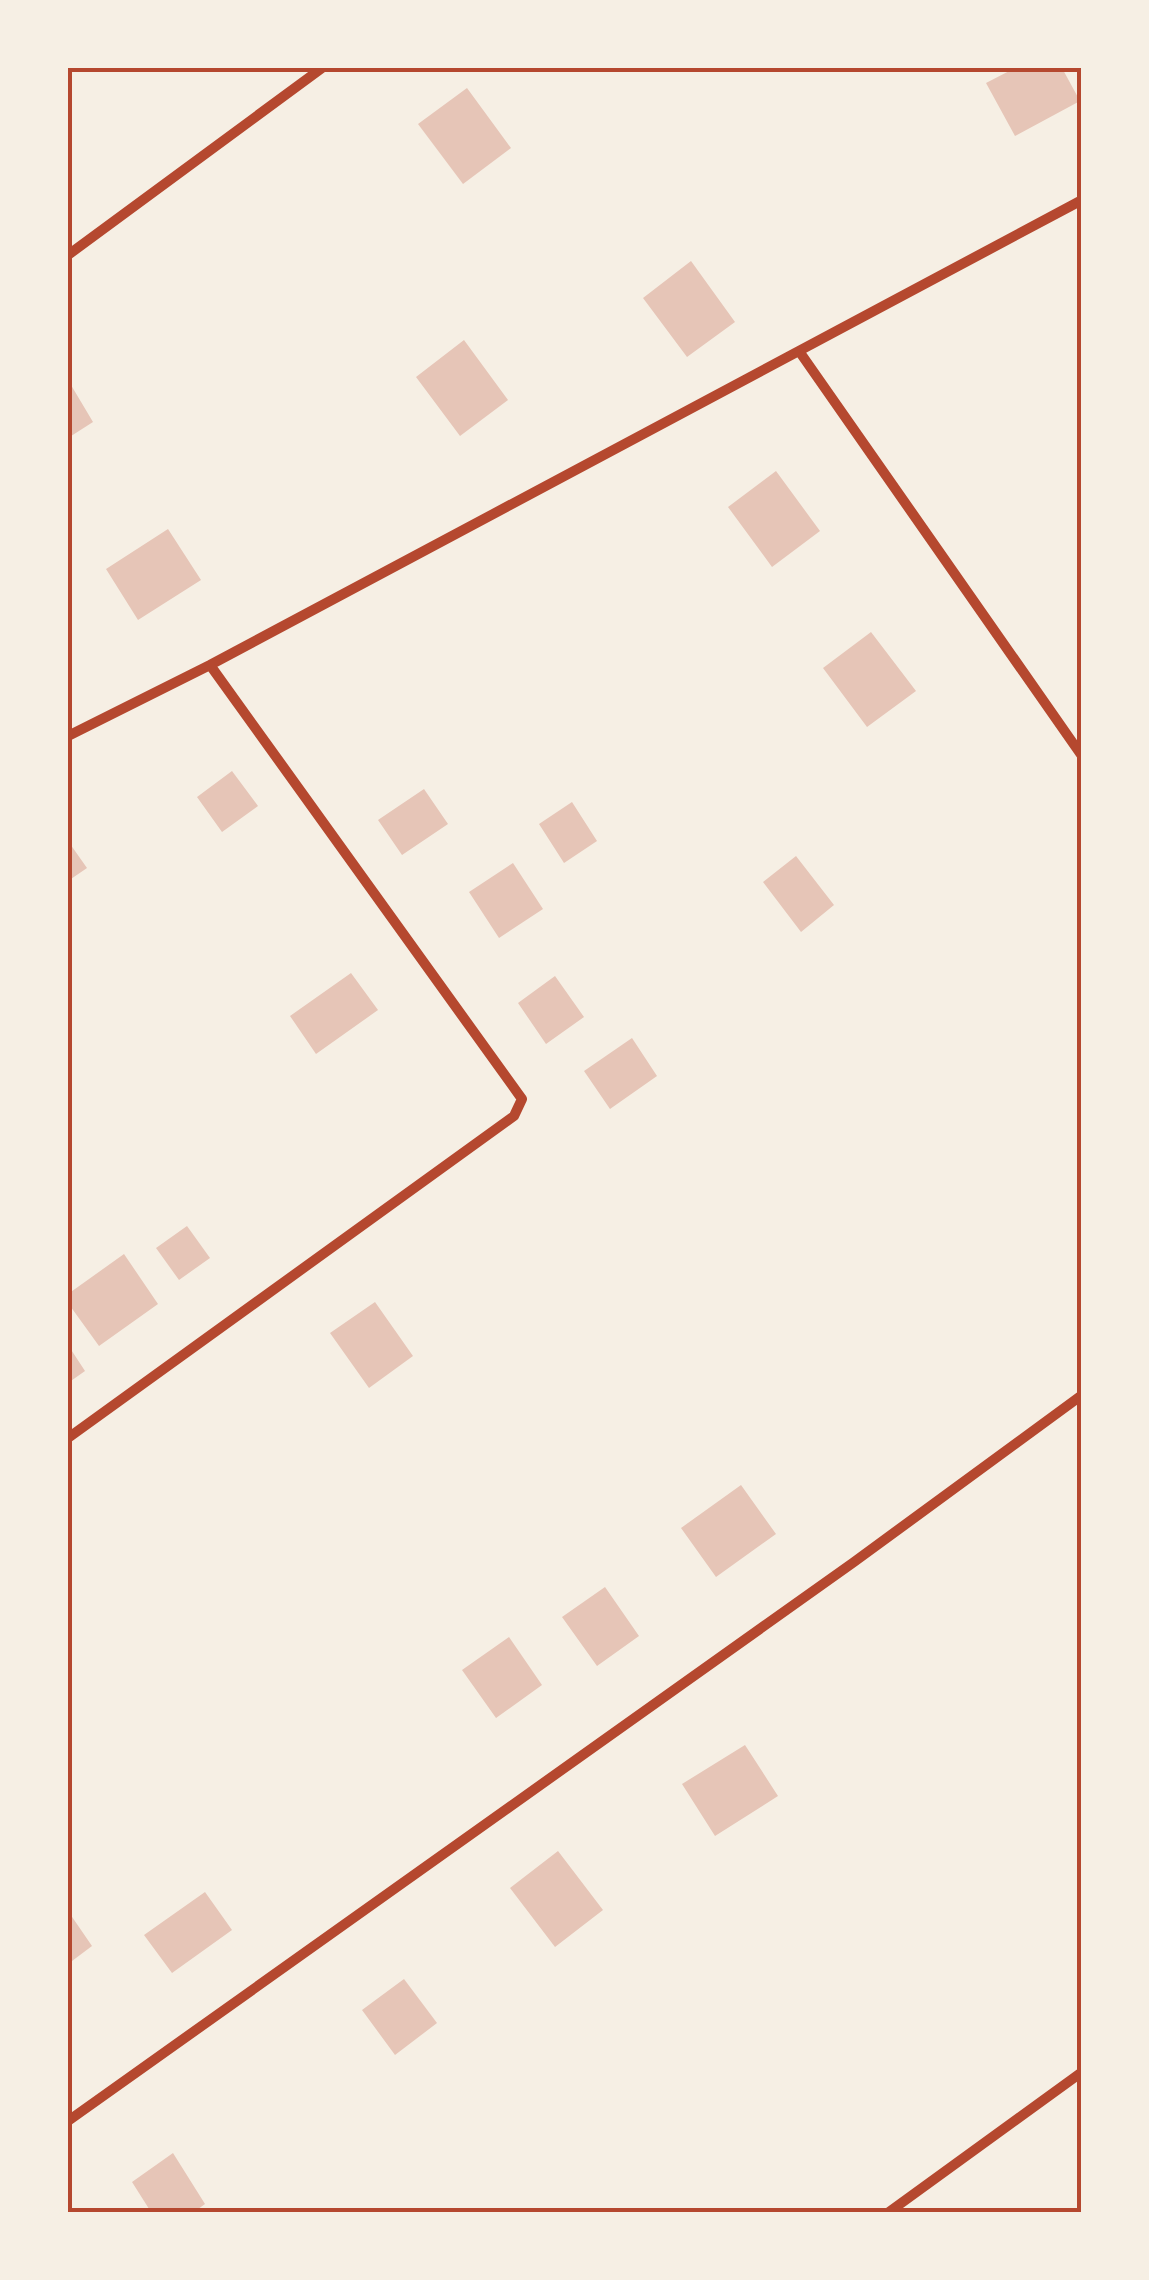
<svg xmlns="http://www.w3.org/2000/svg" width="1149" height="2280" font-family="'Golos Text',sans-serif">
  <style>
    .building { fill: #e6c5b7 }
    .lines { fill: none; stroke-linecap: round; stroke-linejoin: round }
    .minor { stroke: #b5482f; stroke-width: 10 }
    .neatline { fill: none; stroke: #b5482f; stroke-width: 4 }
  </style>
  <rect width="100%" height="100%" fill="#f6efe4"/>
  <!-- building -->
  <path class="building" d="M1015,68h47l18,33 -65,35 -29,-53z
    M467,88l44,60 -48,36 -45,-60z
    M691,261l44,61 -48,35 -44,-59z
    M464,340l44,60 -48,36 -44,-59z
    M68,380l25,42 -25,16z
    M776,471l44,60 -48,36 -44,-60z
    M168,529l33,51 -63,40 -32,-51z
    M871,632l45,59 -49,36 -44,-59z
    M232,771l26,35 -36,26 -25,-35z
    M424,789l24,35 -46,31 -24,-35z
    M572,802l25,39 -33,22 -25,-39z
    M68,841l19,27 -19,13z
    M796,856l38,49 -33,27 -38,-50z
    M513,863l30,46 -44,29 -30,-46z
    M351,973l27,37 -62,44 -26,-38z
    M555,976l29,41 -38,27 -28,-41z
    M632,1038l25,38 -47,33 -26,-38z
    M187,1226l23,32 -31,22 -23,-32z
    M124,1254l34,50 -59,42 -31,-43v-9z
    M375,1302l38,54 -44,32 -39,-55z
    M68,1345l17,26 -17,12z
    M741,1485l35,49 -60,43 -35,-49z
    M605,1587l34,49 -42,30 -35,-49z
    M509,1637l33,48 -46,33 -34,-48z
    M745,1745l33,51 -63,40 -33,-52z
    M558,1851l45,59 -48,37 -45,-59z
    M205,1892l27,38 -60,43 -28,-38z
    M68,1911l24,35 -24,18z
    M404,1979l33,44 -42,32 -33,-45z
    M173,2153l32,51 -11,8h-43l-19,-30z"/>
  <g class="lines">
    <!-- minor -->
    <path class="minor" d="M68,255l254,-187
      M799,351l283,405
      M68,736l142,-71 872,-465
      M68,1438l446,-322 8,-17 -312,-434
      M68,2121l786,-559 228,-167
      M889,2212l193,-140"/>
  </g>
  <!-- border -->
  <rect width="1149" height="2280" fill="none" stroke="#f6efe4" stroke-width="140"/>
  <rect x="70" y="70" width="1009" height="2140" class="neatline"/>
</svg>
